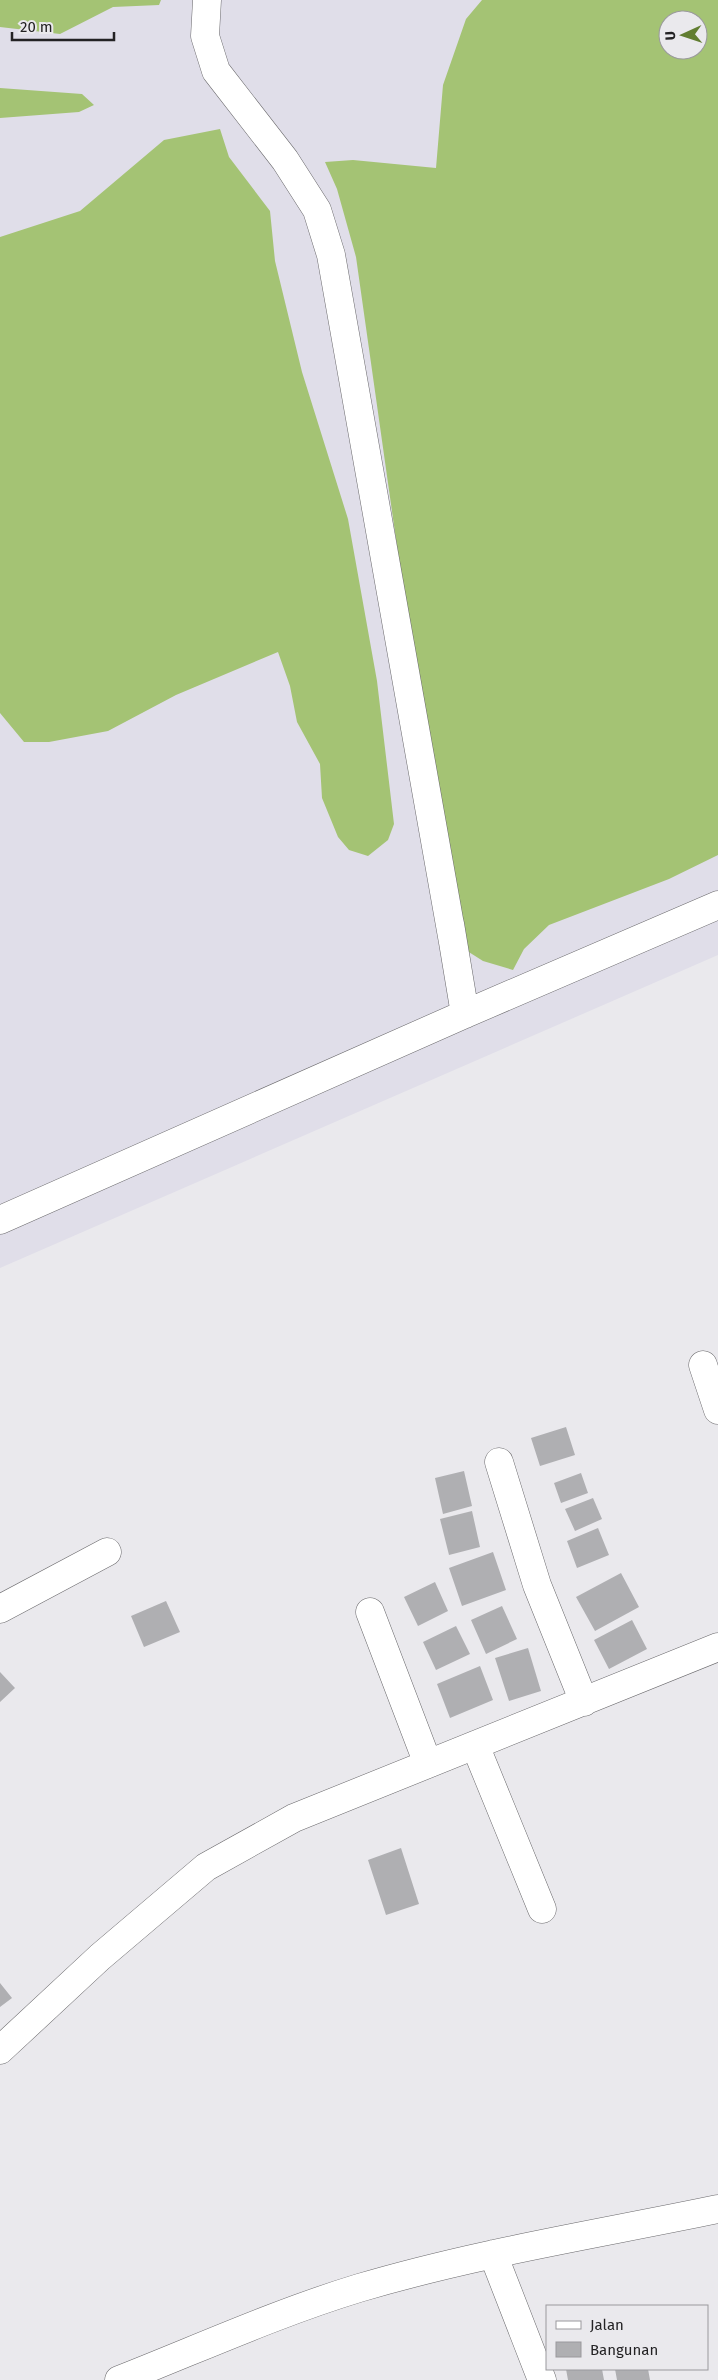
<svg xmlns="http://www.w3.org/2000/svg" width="718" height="2380" font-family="'Fira Sans',sans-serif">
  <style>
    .built { fill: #e0dee9; fill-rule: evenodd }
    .forest { fill: #a4c374; fill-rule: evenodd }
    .building { fill: #afafb2 }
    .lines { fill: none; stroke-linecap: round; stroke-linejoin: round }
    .minor-casing { stroke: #6a696c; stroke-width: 29 }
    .minor { stroke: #fff; stroke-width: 28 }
  </style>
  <rect width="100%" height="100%" fill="#eae9ed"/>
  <!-- built -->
  <path class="built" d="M0,0h718v955l-718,313zM668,20h30v30h-30z"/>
  <!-- forest -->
  <path class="forest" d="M0,0h161l-2,5 -46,2 -53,27 -60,-7z
    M482,0h236v855l-49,24 -120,46 -25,24 -11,21 -30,-9 -30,-19 -97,-685 -19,-68 -12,-27 28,-2 83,8 7,-83 23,-66zM668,20h30v30h-30z
    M0,88l82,6 12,11 -15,7 -79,6z
    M220,129l9,28 41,54 5,50 27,111 46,147 29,162 17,143 -6,16 -20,16 -19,-6 -11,-13 -16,-39 -2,-34 -23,-42 -7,-36 -12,-34 -102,43 -68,36 -59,11h-25l-24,-29v-476l80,-26 84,-71z"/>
  <!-- building -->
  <path class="building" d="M566,1427l9,28 -35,11 -9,-28z
    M464,1471l8,35 -29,8 -8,-36z
    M581,1473l7,20 -27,10 -7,-20z
    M593,1498l9,21 -27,12 -10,-22z
    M472,1511l8,36 -31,8 -9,-36z
    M598,1528l11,27 -32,13 -10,-27z
    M493,1552l13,38 -44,16 -13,-38z
    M621,1573l18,34 -44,24 -19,-34z
    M435,1582l13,29 -30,15 -14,-29z
    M166,1601l14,31 -36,15 -13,-31z
    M502,1606l15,33 -31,15 -15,-34z
    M632,1620l15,29 -38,20 -15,-29z
    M456,1626l14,28 -34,16 -13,-28z
    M528,1648l13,43 -32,10 -14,-43z
    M480,1666l13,34 -43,18 -13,-34z
    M0,1672l15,16 -15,14z
    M401,1848l18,56 -33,11 -18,-55z
    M0,1983l12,15 -12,9z
    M566,2369h36l2,11h-36z
    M615,2369h33l2,11h-33z"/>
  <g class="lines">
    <defs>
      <path id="minor" d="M207,0l-2,36 11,35 69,89 32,50 14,45 122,687
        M450,924l15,90
        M0,1220l465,-206 253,-109
        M703,1365l15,45
        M499,1462l38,123 47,117
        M0,1609l107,-57
        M370,1612l58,152
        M475,1745l67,164
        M0,2050l100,-93 106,-90 88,-49 424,-171
        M493,2254l49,126
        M119,2380c79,-31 158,-67 240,-92 118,-35 239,-54 359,-79"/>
    </defs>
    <!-- minor casing -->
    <use href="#minor" class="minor-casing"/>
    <!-- minor -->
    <use href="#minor" class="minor"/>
  </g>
  <!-- legend -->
  <rect x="546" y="2305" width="162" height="65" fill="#eae9ed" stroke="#9a999d"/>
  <rect x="556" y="2321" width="25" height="8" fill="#ffffff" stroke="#9a999d"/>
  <text x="590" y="2330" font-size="15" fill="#232224">Jalan</text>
  <rect x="556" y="2342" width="25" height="15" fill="#afafb2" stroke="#9a999d"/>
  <text x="590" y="2355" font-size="15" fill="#232224">Bangunan</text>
  <!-- north arrow -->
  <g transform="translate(683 35) rotate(267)"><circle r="24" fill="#eae9ed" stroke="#9a999d"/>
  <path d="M0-4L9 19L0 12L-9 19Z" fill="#617d31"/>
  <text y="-8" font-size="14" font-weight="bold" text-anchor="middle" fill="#232224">U</text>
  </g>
  <!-- scale -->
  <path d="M12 32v8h102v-8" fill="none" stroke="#232224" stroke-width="2.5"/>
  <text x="20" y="32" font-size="15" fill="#232224" stroke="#eae9ed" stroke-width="4" paint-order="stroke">20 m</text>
</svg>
